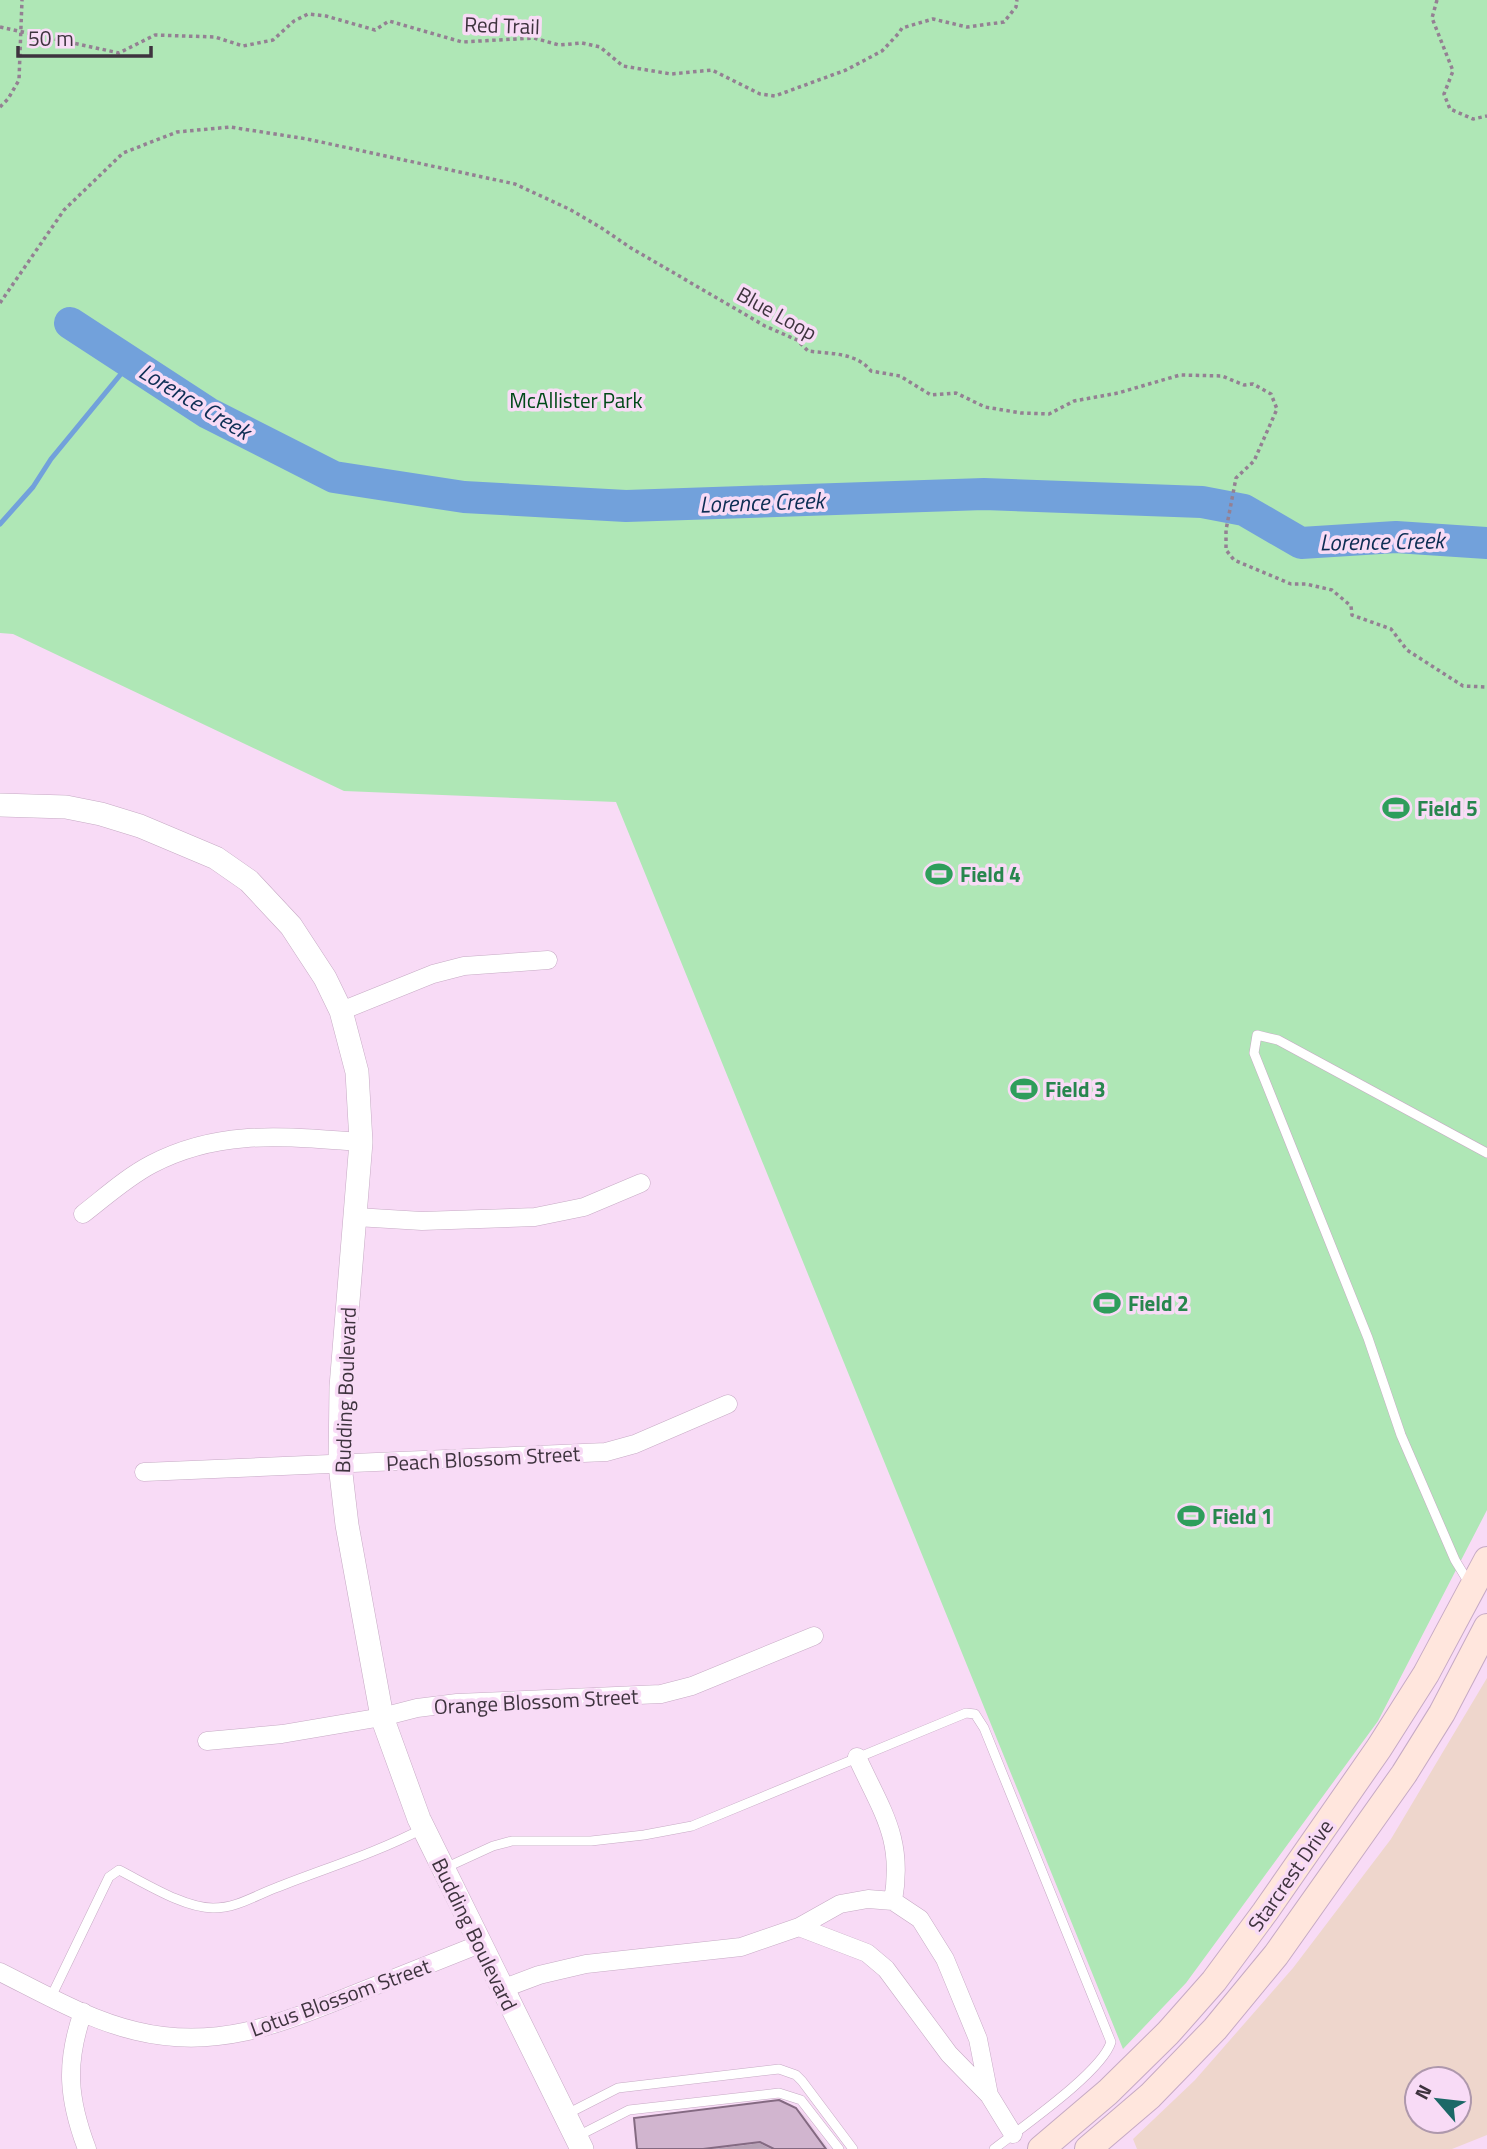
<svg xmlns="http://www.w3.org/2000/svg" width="1487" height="2149" font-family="'Titillium Web',sans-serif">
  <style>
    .industrial { fill: #eed6cc; fill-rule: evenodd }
    .green { fill: #afe7b6 }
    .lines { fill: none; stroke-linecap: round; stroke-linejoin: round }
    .stream { stroke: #72a1db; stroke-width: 5 }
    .river { stroke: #72a1db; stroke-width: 32 }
    .building { fill: #d1b5cf; stroke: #846a82; stroke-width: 2; filter: url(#shadow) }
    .service-casing { stroke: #c6aac4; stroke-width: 10 }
    .minor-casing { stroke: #c6aac4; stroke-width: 19 }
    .tertiary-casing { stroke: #c6aac4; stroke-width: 24 }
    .secondary-casing { stroke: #c6aac4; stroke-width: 28 }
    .path { stroke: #948093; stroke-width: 3.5; stroke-dasharray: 3.5 3.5; stroke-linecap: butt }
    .service { stroke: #fff; stroke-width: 9 }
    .minor { stroke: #fff; stroke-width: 18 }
    .tertiary { stroke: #fff; stroke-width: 23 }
    .secondary { stroke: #ffe6dd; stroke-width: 26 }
    .labels { text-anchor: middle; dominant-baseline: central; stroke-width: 7; stroke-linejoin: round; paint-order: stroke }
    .street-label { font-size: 21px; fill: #3e333e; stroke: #f8dbf6 }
    .park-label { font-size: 21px; fill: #004a18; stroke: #f8dbf6 }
    .leisure-label { font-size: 21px; font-weight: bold; fill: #27864d; stroke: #f8dbf6; text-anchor: start }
    .water-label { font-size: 23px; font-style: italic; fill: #0d2e54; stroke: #f8dbf6 }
  </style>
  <defs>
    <filter id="shadow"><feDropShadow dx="4.5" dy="8" stdDeviation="2" flood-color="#0004"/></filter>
  </defs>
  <rect width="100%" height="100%" fill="#f8dbf6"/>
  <!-- industrial -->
  <path class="industrial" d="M1487,1678v457l-35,14h-315l-4,-10 62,-59 98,-112 98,-129zM1417,2079h42v42h-42z"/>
  <!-- green -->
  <path class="green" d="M0,0h1487v1510l-109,211 -192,262 -63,66 -507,-1247 -272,-11 -331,-157 -13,-1z"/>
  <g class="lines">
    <!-- stream -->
    <path class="stream" d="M0,524l33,-37 18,-28 79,-96"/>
    <!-- river -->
    <path class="river" d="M70,323l138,90 126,64 130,20 162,9 358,-12 218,8 42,8 57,33 95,-6 91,6"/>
  </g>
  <!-- building -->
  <path class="building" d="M779,2100l17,8 30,41h-52l-14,-7 -57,7h-66l-3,-31z"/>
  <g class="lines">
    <defs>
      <path id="service" d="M1469,1583l-14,-23 -54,-125 -33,-97 -114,-285 3,-18 21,5 209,113
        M445,1868l48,-22 19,-5h79l53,-6 48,-9 274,-113 9,1 9,14 127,314c-9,30 -89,85 -117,107
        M51,1997l58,-120 10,-7c26,13 65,38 94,38 24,0 43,-13 65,-21 48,-19 98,-34 144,-58
        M567,2114l51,-26 161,-19 17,6 6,6 51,68
        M576,2137l53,-27 150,-17 22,7 38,49"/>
      <path id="minor" d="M341,1011l92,-37 31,-8 84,-6
        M83,1214c22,-17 44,-37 69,-50 69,-36 135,-27 209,-22
        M356,1217l66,4 113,-4 49,-10 57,-24
        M144,1472l462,-20 29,-8 93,-40
        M207,1741l75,-7 100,-17 35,-9 40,-5 204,-9 31,-8 122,-50
        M857,1757c25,55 47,81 36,144
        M799,1927l68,26 19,16 63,85 40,41 24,39
        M0,1972c44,22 89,48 136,59 82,20 146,-8 221,-38 41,-16 82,-33 123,-49
        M502,1989l37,-14 47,-11 155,-17 58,-20 41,-23 28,-5 25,2 27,18 25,40 33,80 11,56
        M83,2012c-18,51 -15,87 4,137"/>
      <path id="tertiary" d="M0,805l66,2 35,7 39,12 76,32 33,23 42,45 34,52 16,33 16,61 4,70 -20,245 -1,78 7,60 35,192 37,102 163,330"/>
      <path id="secondary" d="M1041,2149l67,-57 60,-59 46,-52 51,-69 114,-164 47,-74 61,-114
        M1088,2149l62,-53 65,-67 61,-74 128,-181 38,-61 45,-86"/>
    </defs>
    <!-- service casing -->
    <use href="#service" class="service-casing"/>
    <!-- minor casing -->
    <use href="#minor" class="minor-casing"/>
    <!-- tertiary casing -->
    <use href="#tertiary" class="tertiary-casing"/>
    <!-- secondary casing -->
    <use href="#secondary" class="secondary-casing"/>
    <!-- path -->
    <path class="path" d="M1437,0l-5,18 21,53 -9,23 6,15 23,10 14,-3
      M0,27l119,26 36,-18 60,2 28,9 30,-6 21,-19 14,-7 18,2 49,14 14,-9 73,21 72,-4 25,7 23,-2 18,4 23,19 48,8 41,-4 48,24 15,2 71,-26 36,-19 17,-18 3,-5 31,-9 34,8 37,-5 12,-15 1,-7
      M0,107l8,-8 11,-19 3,-80
      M0,303l64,-93 59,-57 54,-21 53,-5 77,12 208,45 54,25 31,18 31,21 134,78 32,14 11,11c22,3 48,1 63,20l29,5 31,19 25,-2 29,14 36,6 28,1 25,-13 44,-8 62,-18 42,1 22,9 9,-1 18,10 6,15 -23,52 -18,17 -10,52v20l8,10 57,24h15l26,6 19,16 1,9 39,14 16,21 56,36 24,1"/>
    <!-- service -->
    <use href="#service" class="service"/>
    <!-- minor -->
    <use href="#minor" class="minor"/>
    <!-- tertiary -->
    <use href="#tertiary" class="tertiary"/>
    <!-- secondary -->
    <use href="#secondary" class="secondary"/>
  </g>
  <!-- icons -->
  <defs>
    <symbol id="stadium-bare" viewBox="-9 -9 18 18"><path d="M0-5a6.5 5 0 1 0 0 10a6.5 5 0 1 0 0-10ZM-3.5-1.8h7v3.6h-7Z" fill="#2e9e5b" stroke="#f8dbf6" stroke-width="2.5" paint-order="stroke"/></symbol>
  </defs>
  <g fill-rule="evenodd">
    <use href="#stadium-bare" x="1377" y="789" width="38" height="38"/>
    <use href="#stadium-bare" x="920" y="855" width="38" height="38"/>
    <use href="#stadium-bare" x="1005" y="1070" width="38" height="38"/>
    <use href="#stadium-bare" x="1088" y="1284" width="38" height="38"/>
    <use href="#stadium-bare" x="1172" y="1497" width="38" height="38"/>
  </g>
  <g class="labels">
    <!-- street labels -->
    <g class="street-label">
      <text transform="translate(502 25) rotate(2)">Red Trail</text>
      <text transform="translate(777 313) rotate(29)">Blue Loop</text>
      <text transform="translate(345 1390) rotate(-88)">Budding Boulevard</text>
      <text transform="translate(483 1458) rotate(-3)">Peach Blossom Street</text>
      <text transform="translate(536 1701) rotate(-3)">Orange Blossom Street</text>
      <text transform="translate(1290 1875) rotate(-55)">Starcrest Drive</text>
      <text transform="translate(475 1934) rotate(64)">Budding Boulevard</text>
      <text transform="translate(340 1997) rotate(-20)">Lotus Blossom Street</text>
    </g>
    <!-- park labels -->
    <g class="park-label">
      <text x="576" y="400">McAllister Park</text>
    </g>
    <!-- leisure labels -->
    <g class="leisure-label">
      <text x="1417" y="808">Field 5</text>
      <text x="960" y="874">Field 4</text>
      <text x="1045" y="1089">Field 3</text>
      <text x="1128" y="1303">Field 2</text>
      <text x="1212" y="1516">Field 1</text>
    </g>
    <!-- water labels -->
    <g class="water-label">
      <text transform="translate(195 401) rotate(31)">Lorence Creek</text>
      <text transform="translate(762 502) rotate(-2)">Lorence Creek</text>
      <text transform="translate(1382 541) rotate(-1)">Lorence Creek</text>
    </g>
  </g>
  <!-- north arrow -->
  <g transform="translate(1438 2100) rotate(298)"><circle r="33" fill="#f8dbf6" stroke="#ae98ac" stroke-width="2"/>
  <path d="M0-5L12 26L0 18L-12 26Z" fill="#1b6867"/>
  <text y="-10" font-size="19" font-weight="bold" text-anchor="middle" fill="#3e333e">N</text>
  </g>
  <!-- scale -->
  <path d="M18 46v10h133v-10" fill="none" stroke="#3e333e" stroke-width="3.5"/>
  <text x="28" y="46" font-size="21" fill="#3e333e" stroke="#f8dbf6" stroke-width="5" paint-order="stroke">50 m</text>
</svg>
